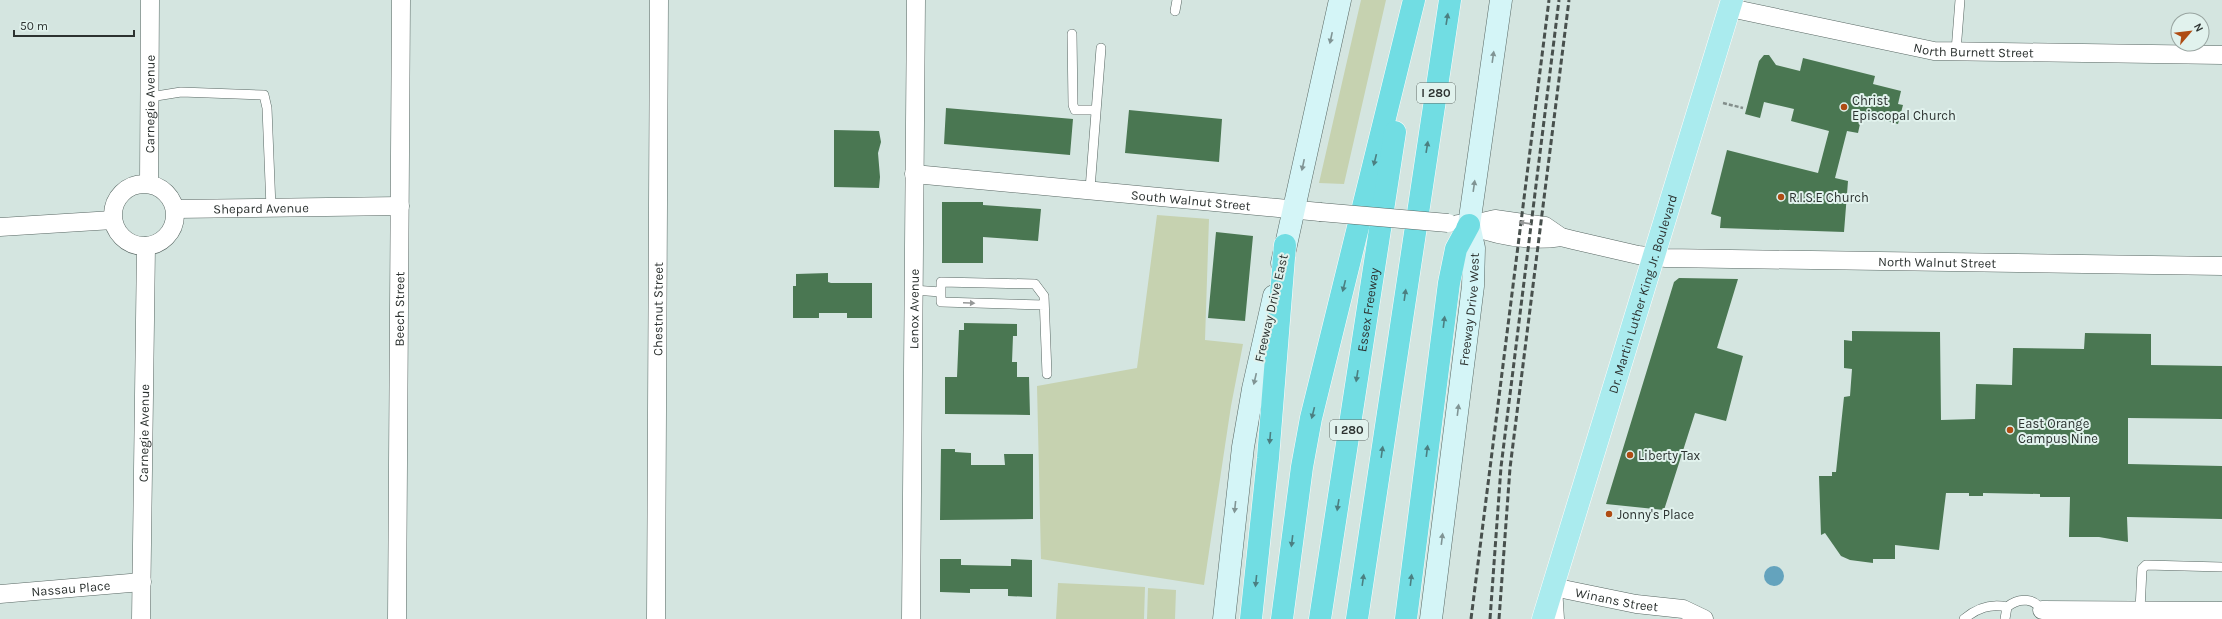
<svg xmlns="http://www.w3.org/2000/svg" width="2222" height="619" font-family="Karla,sans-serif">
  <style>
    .green { fill: #c6d2b0 }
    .water { fill: #64a3bd }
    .building { fill: #4a7752 }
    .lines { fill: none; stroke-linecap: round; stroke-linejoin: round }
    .service-casing { stroke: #586763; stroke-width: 10 }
    .minor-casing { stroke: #586763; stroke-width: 19 }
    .secondary-casing { stroke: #586763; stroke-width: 23 }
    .primary-casing { stroke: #fff; stroke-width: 23 }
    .motorway-casing { stroke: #fff; stroke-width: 23 }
    .path { stroke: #838e8b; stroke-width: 2.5; stroke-dasharray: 4 2; stroke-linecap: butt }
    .service { stroke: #fff; stroke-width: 9 }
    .minor { stroke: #fff; stroke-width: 18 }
    .secondary { stroke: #d4f5f7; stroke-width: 22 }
    .primary { stroke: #aaebee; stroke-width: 22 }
    .motorway { stroke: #71dde3; stroke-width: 22 }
    .rail { stroke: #48504d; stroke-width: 3; stroke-dasharray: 6 3; stroke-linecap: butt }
    .minor-bridge-casing { stroke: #586763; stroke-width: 19; stroke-linecap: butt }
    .minor-bridge { stroke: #fff; stroke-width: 18 }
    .oneway { fill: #4b7f81 }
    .oneway2 { fill: #809494 }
    .oneway3 { fill: #969898 }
    .poi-dot { fill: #af4c13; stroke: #e1f2ed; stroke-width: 1.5 }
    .labels { text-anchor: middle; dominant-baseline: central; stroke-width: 4; stroke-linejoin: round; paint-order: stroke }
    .shield { fill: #e1f2ed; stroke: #626c69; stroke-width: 1 }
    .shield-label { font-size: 12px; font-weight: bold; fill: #2c3230 }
    .street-label { font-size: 13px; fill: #2c3230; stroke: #e1f2ed }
    .poi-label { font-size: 13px; fill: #2c3230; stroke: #e1f2ed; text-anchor: start }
  </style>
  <rect width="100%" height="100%" fill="#d4e5e0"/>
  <!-- green -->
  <path class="green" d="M1361,0h25l-42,184 -25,-1z
    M1157,215l52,4 -4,121 38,4 -12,62 -27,179 -163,-26 -4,-173 100,-18z
    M1058,583l87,4 -1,32h-88z
    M1148,588l28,2 -1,29h-28z"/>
  <!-- water -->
  <path class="water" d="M1764 576a10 10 0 1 1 20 0a10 10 0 1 1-20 0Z"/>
  <!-- building -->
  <path class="building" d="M1764,55h5l7,10 24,6 3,-13 72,18 -2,8 28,7 -3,13 5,1 -5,19 -36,-9 -4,18 -11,-2 -12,47 13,3 -4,51 -124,-4 1,-11 -10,-3 16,-64 91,23 11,-42 -38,-10 3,-12 -30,-7 -4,16 -15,-4 14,-53z
    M946,108l127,11 -3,36 -126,-11z
    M1129,110l93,9 -3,43 -94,-9z
    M834,130l45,1 2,11 -3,11 2,24 -1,11 -45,-1z
    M942,202h41v3l58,4 -3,32 -55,-4v26h-41z
    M1216,232l37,4 -8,85 -37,-3z
    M828,273v9l3,1h41v35h-25v-5h-28v5h-26v-32h3v-12z
    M1679,278l59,1 -21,69 26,8 -17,65 -31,-8 -31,97 -58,-6 68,-222z
    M964,323l53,1v12h-4l-1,26h5v15h12l1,38 -85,-1v-37h12l2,-47h5z
    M1852,331l88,1 1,88 34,-1 1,-35 36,1 1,-37 71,1 1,-16 66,1v31l71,1v53l-94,-1v46l94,2v53l-95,-2 1,25 -29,-5h-30l1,-40h-30v-3l-57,-1v3h-14v-3h-23l-7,57 -44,-5v14h-22v4l-23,-3 -9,-4 -16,-23 -4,2 -2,-59h13v-4h4l8,-75 6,-1 2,-27 -8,-1v-28l8,1z
    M941,449h14v3l16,1v12h34l-1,-11h29v65l-93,1z
    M940,559h21v6l50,1v-7l21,1v37l-24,-1v-7h-38v4l-30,-1z"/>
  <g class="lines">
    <defs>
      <path id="service" d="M1175,11l2,-11
        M1072,34l1,71 2,5h21
        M1956,51l4,-51
        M150,97l31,-5 83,3 3,13 4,100
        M1090,189l11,-141
        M913,290l28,2
        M1044,305l-103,-3v-20l94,2 9,12 3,78
        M2140,610l2,-41 4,-4 76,2
        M1964,619c13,-11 26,-16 43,-12
        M2005,619l2,-12c12,-10 30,-10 36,7"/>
      <g id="minor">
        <path id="s1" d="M1730,8l204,43 288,4"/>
        <path id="s2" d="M914,174l406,38"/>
        <circle cx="144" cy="215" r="31"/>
        <path id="s3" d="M149,184l1,-184"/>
        <path id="s4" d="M175,209l225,-3"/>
        <path id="s5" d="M1458,224l11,1 26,-6 50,7 16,11 12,3 65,15 28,3 556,8"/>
        <path d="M1469,225c29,11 60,17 92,12"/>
        <path d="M0,227l113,-7"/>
        <path id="s6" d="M0,594l142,-12"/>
        <path d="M2042,610l180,1"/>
        <path id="s7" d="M141,619l5,-373"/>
        <path id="s8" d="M397,619l4,-619"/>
        <path id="s9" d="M656,619l3,-619"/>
        <path id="s10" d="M911,619l5,-619"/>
        <path id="s11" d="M1555,619l-2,-32 83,17 47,5 21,10"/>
      </g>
      <g id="secondary">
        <path d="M1282,263l58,-263"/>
        <path d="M1224,619l19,-172 10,-58 21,-93"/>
        <path id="s12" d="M1431,619l42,-333 1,-38 -5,-23 32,-225"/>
      </g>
      <g id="primary">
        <path id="s13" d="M1543,619l189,-619"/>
      </g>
      <g id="motorway">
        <path d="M1251,619l17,-161 17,-213"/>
        <path d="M1282,619l20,-152 9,-49 103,-418"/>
        <path id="s14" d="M1320,619l75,-487"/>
        <path d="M1357,619l93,-619"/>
        <path d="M1406,619l43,-336 7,-34 13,-24"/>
      </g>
    </defs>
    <!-- service casing -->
    <use href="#service" class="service-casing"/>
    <!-- minor casing -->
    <use href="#minor" class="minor-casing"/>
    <!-- secondary casing -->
    <use href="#secondary" class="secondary-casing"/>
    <!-- primary casing -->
    <use href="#primary" class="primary-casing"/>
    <!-- motorway casing -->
    <use href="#motorway" class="motorway-casing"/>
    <!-- path -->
    <path class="path" d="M1723,103l20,5"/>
    <!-- service -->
    <use href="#service" class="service"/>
    <!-- minor -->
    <use href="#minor" class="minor"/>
    <!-- secondary -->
    <use href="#secondary" class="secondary"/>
    <!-- primary -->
    <use href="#primary" class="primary"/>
    <!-- motorway -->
    <use href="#motorway" class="motorway"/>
    <!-- rail -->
    <path class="rail" d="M1471,619l78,-619
      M1490,619l11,-152 58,-467
      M1499,619l11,-151 59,-468"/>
    <defs>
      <path id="minor-bridge" d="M1320,212l128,11"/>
    </defs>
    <!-- minor-bridge casing -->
    <use href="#minor-bridge" class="minor-bridge-casing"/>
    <!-- minor-bridge -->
    <use href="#minor-bridge" class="minor-bridge"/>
  </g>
  <!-- one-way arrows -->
  <defs><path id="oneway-solid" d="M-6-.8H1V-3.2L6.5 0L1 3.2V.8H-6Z"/></defs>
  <g class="oneway">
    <use href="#oneway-solid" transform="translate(1447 19) rotate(-81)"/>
    <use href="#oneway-solid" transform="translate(1427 147) rotate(-81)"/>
    <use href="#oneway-solid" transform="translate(1375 160) rotate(104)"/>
    <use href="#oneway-solid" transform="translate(1344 286) rotate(104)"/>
    <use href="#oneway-solid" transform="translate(1405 295) rotate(-82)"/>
    <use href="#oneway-solid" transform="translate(1444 322) rotate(-83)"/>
    <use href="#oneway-solid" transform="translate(1357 376) rotate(99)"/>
    <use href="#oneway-solid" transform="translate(1313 413) rotate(104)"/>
    <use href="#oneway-solid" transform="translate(1270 438) rotate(95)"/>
    <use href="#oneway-solid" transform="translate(1427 451) rotate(-83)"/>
    <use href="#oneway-solid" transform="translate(1382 452) rotate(-82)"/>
    <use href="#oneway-solid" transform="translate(1338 505) rotate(99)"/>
    <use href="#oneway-solid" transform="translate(1292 541) rotate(97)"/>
    <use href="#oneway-solid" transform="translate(1363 580) rotate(-82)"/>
    <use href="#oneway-solid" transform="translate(1411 580) rotate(-83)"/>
    <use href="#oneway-solid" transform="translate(1256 581) rotate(96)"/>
  </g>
  <g class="oneway2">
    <use href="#oneway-solid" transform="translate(1331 38) rotate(102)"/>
    <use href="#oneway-solid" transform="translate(1493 57) rotate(-82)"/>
    <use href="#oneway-solid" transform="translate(1303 165) rotate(102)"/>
    <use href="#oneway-solid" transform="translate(1474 186) rotate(-82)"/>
    <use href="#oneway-solid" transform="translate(1255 379) rotate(103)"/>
    <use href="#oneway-solid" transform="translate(1458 410) rotate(-83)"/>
    <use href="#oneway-solid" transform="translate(1235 507) rotate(96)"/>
    <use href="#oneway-solid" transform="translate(1442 539) rotate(-83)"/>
  </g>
  <g class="oneway3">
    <use href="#oneway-solid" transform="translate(1525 223) rotate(-172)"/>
    <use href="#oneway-solid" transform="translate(969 303) rotate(2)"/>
  </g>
  <!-- markers -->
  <g class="poi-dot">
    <circle cx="1844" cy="107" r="4"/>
    <circle cx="1781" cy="197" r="4"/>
    <circle cx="2010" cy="430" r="4"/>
    <circle cx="1630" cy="455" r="4"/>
    <circle cx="1609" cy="514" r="4"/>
  </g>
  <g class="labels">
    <!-- shield labels -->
    <g class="shield">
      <rect x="1417" y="83" width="38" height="20" rx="3"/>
      <rect x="1330" y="420" width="38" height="20" rx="3"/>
    </g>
    <g class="shield-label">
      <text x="1436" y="93">I 280</text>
      <text x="1349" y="430">I 280</text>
    </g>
    <!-- street labels -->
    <g class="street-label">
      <text stroke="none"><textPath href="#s1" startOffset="248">North Burnett Street</textPath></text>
      <text stroke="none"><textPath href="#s3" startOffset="80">Carnegie Avenue</textPath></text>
      <text stroke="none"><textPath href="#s2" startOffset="278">South Walnut Street</textPath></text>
      <text stroke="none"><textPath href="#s4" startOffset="86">Shepard Avenue</textPath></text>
      <text stroke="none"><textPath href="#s5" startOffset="486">North Walnut Street</textPath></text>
      <text stroke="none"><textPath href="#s13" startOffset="340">Dr. Martin Luther King Jr. Boulevard</textPath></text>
      <text transform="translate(1271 308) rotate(-77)">Freeway Drive East</text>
      <text stroke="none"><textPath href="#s10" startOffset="310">Lenox Avenue</textPath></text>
      <text stroke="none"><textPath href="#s14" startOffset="313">Essex Freeway</textPath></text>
      <text stroke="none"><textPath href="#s12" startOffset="312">Freeway Drive West</textPath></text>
      <text stroke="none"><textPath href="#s8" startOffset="310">Beech Street</textPath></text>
      <text stroke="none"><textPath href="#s9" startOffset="310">Chestnut Street</textPath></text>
      <text stroke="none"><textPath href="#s7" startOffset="186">Carnegie Avenue</textPath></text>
      <text stroke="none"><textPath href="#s6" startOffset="71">Nassau Place</textPath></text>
      <text stroke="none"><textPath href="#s11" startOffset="97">Winans Street</textPath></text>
    </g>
    <!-- poi labels -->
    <g class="poi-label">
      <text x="1852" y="100">Christ<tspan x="1852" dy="15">Episcopal Church</tspan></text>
      <text x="1789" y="197">R.I.S.E Church</text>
      <text x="2018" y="423">East Orange<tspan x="2018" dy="15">Campus Nine</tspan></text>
      <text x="1638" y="455">Liberty Tax</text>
      <text x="1617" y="514">Jonny's Place</text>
    </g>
  </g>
  <!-- north arrow -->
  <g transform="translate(2190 32) rotate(62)"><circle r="19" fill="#e1f2ed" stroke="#99a5a1"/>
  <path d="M0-3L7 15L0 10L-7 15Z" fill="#af4c13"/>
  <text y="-6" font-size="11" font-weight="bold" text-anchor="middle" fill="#2c3230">N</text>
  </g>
  <!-- scale -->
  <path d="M14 30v6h120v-6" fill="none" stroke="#2c3230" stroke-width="2"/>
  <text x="20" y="30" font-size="12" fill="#2c3230" stroke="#e1f2ed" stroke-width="3" paint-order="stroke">50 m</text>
</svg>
